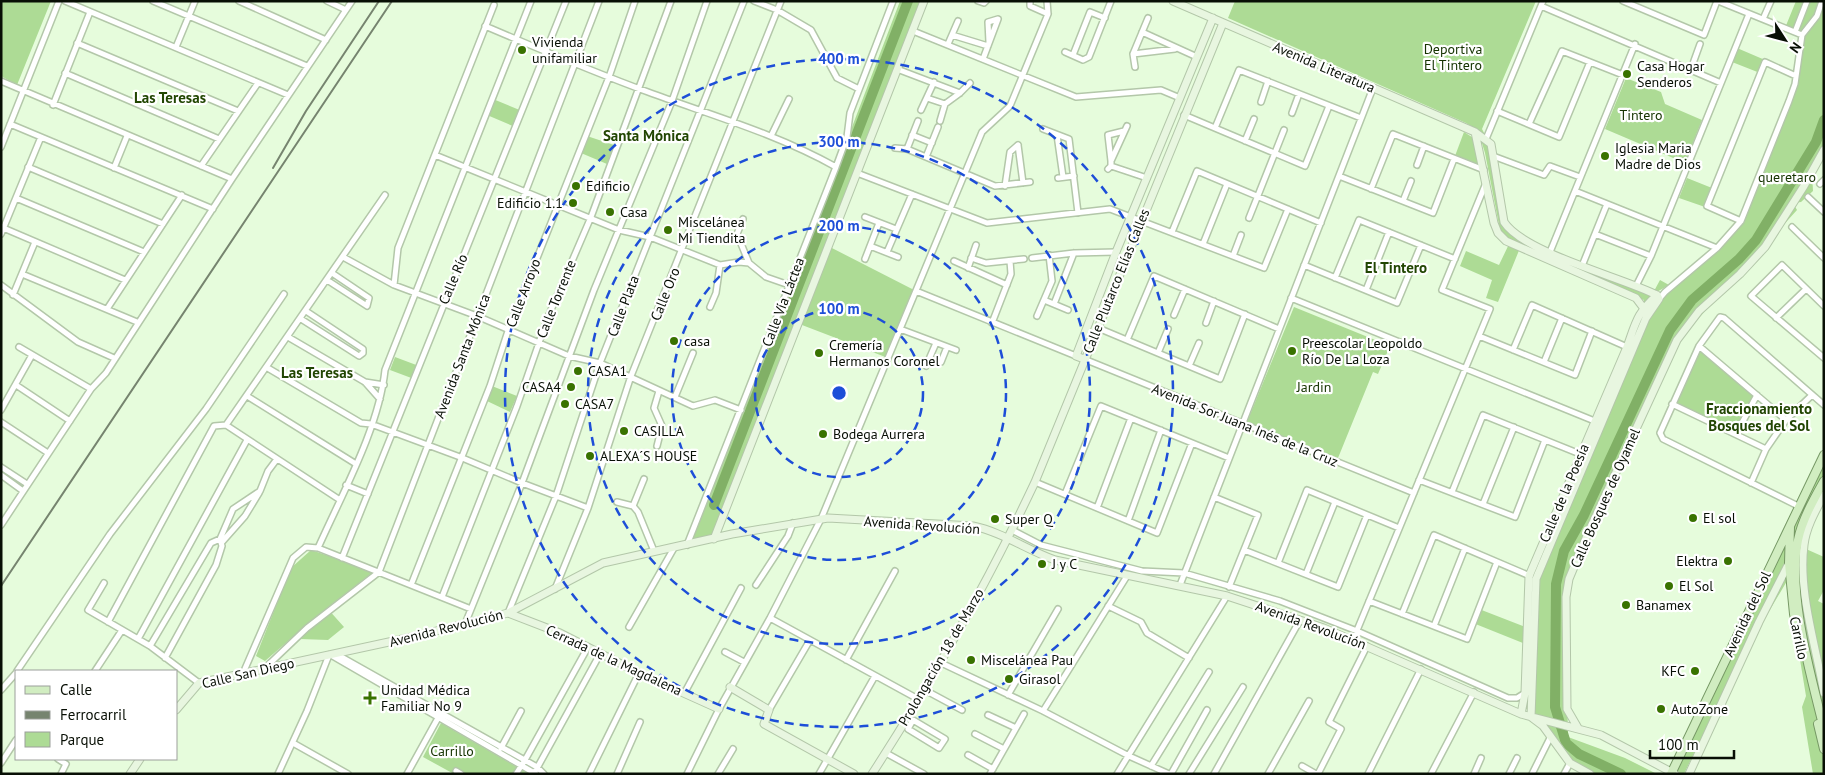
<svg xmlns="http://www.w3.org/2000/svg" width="1825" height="775" font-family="'PT Sans',sans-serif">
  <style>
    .green { fill: #addb95 }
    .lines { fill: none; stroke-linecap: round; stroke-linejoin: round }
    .river { stroke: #81b066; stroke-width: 10 }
    .street-casing { stroke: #b3c7a9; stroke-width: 8 }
    .secondary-casing { stroke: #b3c7a9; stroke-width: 9 }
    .primary-casing { stroke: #769865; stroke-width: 10 }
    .street { stroke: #fff; stroke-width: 5 }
    .secondary { stroke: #e8f6e0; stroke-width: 7 }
    .primary { stroke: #d1edc1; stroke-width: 8 }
    .rail { stroke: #76846f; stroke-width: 2 }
    .ring { fill: none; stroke: #1d4ed8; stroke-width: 2.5; stroke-dasharray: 9 6 }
    .poi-dot { fill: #397200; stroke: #fff; stroke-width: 2 }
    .labels { text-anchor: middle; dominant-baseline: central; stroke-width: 4.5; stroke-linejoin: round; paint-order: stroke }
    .poi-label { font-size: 14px; fill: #080f05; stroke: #fff; text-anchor: start }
    .park-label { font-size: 14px; fill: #153300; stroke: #fff }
    .street-label { font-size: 14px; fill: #080f05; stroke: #fff }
    .neighbourhood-label { font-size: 15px; font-weight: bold; fill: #224603; stroke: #fff }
    .centre { fill: #1d4ed8; stroke: #fff; stroke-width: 2.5 }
    .ring-label { font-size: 15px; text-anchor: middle; font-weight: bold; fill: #1d4ed8; stroke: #fff; stroke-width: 4.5; stroke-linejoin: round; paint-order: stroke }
  </style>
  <rect width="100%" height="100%" fill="#e6fcdc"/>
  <!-- green -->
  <path class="green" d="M1,1h50l-34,84 -16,-9z
    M900,1h20l-92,245 88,45 -28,67 -86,-33 -88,214 -27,6 77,-187z
    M1235,1h301l-54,128c16,29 18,67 23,99l20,12 128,53 7,-13 9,5 -14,8 -119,295 112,-276 69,-64 24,-27 48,-120 13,-66 -17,-7 11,-27h28v142l-12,30 1,18 -12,11 -8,1 4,7 -130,143 -67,156 -30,55 -4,67 2,106 57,21 32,16h-67l-20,-11 -40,-54h-4l2,-64 -55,-22 6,-14 49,19 3,-51 110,-261 3,-16 -124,-52 -22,54 -12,-4 6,-18 -32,-14 6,-15 33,14 11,-23 -10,-12 -15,-77 -7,-23 -12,-7 -238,-105z
    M1737,48l28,12 -5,13 -28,-11z
    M1626,78l35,14 4,12 37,16 -17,43 -80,-34z
    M493,99l29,12 -7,16 -28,-12z
    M1464,132l11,7 5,27 -25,-10z
    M587,136l27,9 -7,19 -26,-11z
    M1687,178l25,10 -7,19 -26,-9z
    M1294,307l96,39 -12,28 -5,-2 -35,86 -91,-36z
    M1699,346l58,49 -21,39 -64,-30z
    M395,357l24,9 -5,13 -24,-9z
    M492,386l25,10 -7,16 -23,-11z
    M1824,465v28l-17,44 -1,12 18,8v33l-6,11 6,3v170h-11l-11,-67 4,-11 -19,-115 -54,91 -49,102h-8l115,-251z
    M311,550l60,20 1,3 -45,35 17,19 -16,13 -28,-1 6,-6 -4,-4 -37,32 -9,-5 35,-88z
    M441,723l88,51h-75l-31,-17z"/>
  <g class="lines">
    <!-- river -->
    <path class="river" d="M714,505l194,-504
      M1621,774l-42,-20 -13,-11 -11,-36 1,-123 8,-33 20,-36 86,-185 22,-30 47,-41 17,-19 60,-98 8,-22"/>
    <defs>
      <path id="street" d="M65,1l223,94
        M153,1l154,65
        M239,1l87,39
        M327,1l19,9
        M754,1l23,9 34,20 26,48 22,11
        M978,1l6,2 2,-2
        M1030,1v5l18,8
        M1623,1l81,34 13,-34
        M1718,1l84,34
        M1541,6l180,77
        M1763,19l8,-18
        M485,26c54,23 108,46 163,66 63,23 129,42 188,75
        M913,31l163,66 85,-7 19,8
        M1142,32l55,25
        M1795,32l12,-31
        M952,35l36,11
        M1802,35l15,-19 5,-15
        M77,43l161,68
        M948,44l10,-23
        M176,47l19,-46
        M1065,52l18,8 6,-3 22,-56
        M1133,54l42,-5
        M1073,55l17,-43 15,6
        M983,59l15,-40 -10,3 1,20
        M1135,67l-2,-13 15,-36
        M897,69l63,24
        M1691,69l9,-25
        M65,73l154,66
        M1,81l231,98
        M927,98l18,6
        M1261,102l7,-21
        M53,105l37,-93
        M921,110l13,-28
        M1497,111l62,26 31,-75
        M1292,113l7,-19
        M1184,115l121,51 24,-60
        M940,121l5,-17 15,-11 10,-10
        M10,124l203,85
        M1529,124l33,-73 61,24
        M1215,128l24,-58 122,48
        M1043,129l26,10 9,74
        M912,135l20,8
        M1057,135l6,42
        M771,136l18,-37
        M1486,139l57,-138
        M1245,141l9,-22
        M1018,145l5,38
        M1,147l58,-146
        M895,148l12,1 88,37 35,-4
        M907,149l11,-28
        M435,155l184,75 31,7 70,28 19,-3 10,1 17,14 23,8
        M1493,156l51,19 6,-9 30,11
        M926,157l12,-30
        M1111,161l-3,-26 16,-4
        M1417,165l7,-19
        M201,166l57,-83
        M1111,166v-5l16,-35
        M28,167l135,57
        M114,168l13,-32
        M1108,169l3,-3 36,12
        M857,173l130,50 123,-14 154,59 24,-59
        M1339,176l94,37 21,-54
        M1058,178l16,-2
        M1820,184l4,-4
        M1005,186l5,-34 8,-7
        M1371,189l22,-55 91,36
        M1575,191l142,57
        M1808,197l16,15
        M16,198l128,54
        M1403,201l8,-20
        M865,217l31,12
        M1249,218l35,-88
        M743,219l-6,15 12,29
        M1741,221l-34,-15 58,-144 31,14
        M1,227l124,53
        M1792,227l32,31
        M1172,232l25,-61 124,52
        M1,234l40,-97
        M1595,234l56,22
        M1203,244l24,-60
        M870,246l28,11
        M887,252l25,-58
        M1550,252l85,-208
        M1233,256l8,-21
        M343,257l51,28 83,31 92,40 31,7 93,43 22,-6 26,10
        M971,258l15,5 38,-4
        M1032,258l42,-5 42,-1
        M865,259l14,-36
        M954,261l53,24
        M1304,265l93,38 24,-58
        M1582,266l25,-62
        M968,268l8,-23
        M22,274l115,48
        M1335,278l24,-58 96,39
        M327,280l40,26 2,-8 -37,-25
        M1,285l77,57 36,16
        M394,285l4,-37 96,-243
        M1636,286l15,-30 98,-242
        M1366,290l23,-58
        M916,291l160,65
        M13,295l22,-53
        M1291,298l306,124
        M1659,299l6,-7 52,-44 24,-27 48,-120 6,-17 7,-49
        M1044,300l24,10
        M1054,304l20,-51
        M1824,306l-42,-41 -31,31 73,62
        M710,307l6,-14 4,-28
        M107,309l75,-114
        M1174,315l11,-26
        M1037,316l15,-35 -3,-26
        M1776,318l30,-29
        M301,319l58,37 4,-3v-4l-57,-38
        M992,323l19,-49 -1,-13
        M1206,323l8,-22
        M1098,328l122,51 25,-65
        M900,329l56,21
        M1479,336l96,39 17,-44
        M288,337l77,45 15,17
        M1127,340l27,-64 125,53
        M1699,346l87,74
        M19,347l72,42
        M1513,350l19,-45 95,42
        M1158,353l10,-24
        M929,359l12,3 6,-15
        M1084,359l330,134
        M1544,362l18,-44
        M926,366l10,-23
        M1189,366l10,-23
        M266,367l95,56 10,1 89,33 62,26 66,25
        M365,382l19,3
        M16,385l54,36
        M247,396l109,68
        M675,397l18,-44
        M1672,404l94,45
        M1,410l31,-55
        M1,422l47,31
        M226,425l159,-230
        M1736,434l21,-39
        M657,446l5,-20 -8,-18 5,-17
        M1,467l26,17
        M1,475l22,16
        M1419,480l96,37 30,-77
        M1035,482l122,51 35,-90
        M1751,483l15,-34 20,-29 26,-25
        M346,485l22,9
        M1452,492l31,-77 97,39
        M1065,494l36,-88 128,52
        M1214,497l44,18 -29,72
        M617,502l16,4 5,6 16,39
        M1483,504l31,-77
        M633,506l11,-27
        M1798,506l-135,-67 -3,-6 39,-87 21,-29 4,1 100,87
        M1097,508l34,-90
        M1128,521l33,-91
        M1,525l90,-136 15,-16 126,-194 120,-178
        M1012,530l29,15 101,26 42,2 96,28 77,30 151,67h9l8,-5
        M222,542l23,-26 14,-23
        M687,545l149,-378 11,-30 3,-24 43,-112
        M318,548c24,-54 61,-120 67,-178l146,-369
        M1244,550l94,37 29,-72
        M342,558l224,-557
        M1278,563l29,-73 92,38
        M1306,574l29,-72
        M104,583l-16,27 62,36 49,37
        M411,585l79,-199 18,-55 101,-254 26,-76
        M756,585l32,-49 5,-13
        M1180,585l193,-497
        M555,589l33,-81 43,-132 150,-375
        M442,597l75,-191 31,-89 43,-100 80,-216
        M1369,601l98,38 30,-77
        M1108,606l33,16 6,11 42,25
        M508,613l48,-117 44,-133 144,-362
        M1402,614l32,-79 96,41
        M770,618l148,81
        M108,622l106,-196 12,-1 114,75
        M465,624l57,-141 72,-193 78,-189 35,-100
        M1434,626l31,-78
        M629,627l45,-79
        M138,639l109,-199
        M1353,640l137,-331 -48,-19 44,-107
        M150,646l61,-103 9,-4
        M725,652l19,10
        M336,654l201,113 7,7
        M331,655l205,119
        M165,658l51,-93 6,-19 -2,-7 13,-30 27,-18 8,-20 9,-12
        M846,660l49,-89
        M939,662l104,49 86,45 40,18
        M265,668l42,-40 72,-56 220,-571
        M17,671l93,-137 96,-125 78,-115
        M95,671l27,-41
        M244,671l49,-113 13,-11 12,1 153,61
        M923,689l39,21
        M1,690l15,-17
        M685,692l56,-104
        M1008,695l50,-86
        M769,710l41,-70
        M1043,711l84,-135
        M988,715l28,13
        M913,720l32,19 -6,9 -31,-19z
        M975,734l29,15
        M293,743l55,31
        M501,748l20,-37
        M886,753l38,21
        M968,755l25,14
        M58,759l8,5 -5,10
        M1,763l15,-23
        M1151,766l58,-94
        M1302,766l14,8
        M536,770l64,-116
        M456,771l5,3
        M278,774l29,-63 22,-56
        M407,774l31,-56
        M516,774l9,-14 63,-113
        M589,774l50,-101
        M617,774l23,-52
        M687,774l32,-65 51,-91 51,-99 161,-387 28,-26 38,-92 -1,-13
        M718,774l15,-25
        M819,774l56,-98
        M990,774l34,-60
        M1117,774l110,-178
        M1171,774l36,-64
        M1189,774l54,-87
        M1214,774l86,-154
        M1268,774l41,-73
        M1318,774l23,-45 -12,-7 38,-76
        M1368,774l53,-105
        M1431,774l43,-82
        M1474,774l7,-16
        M1509,774l8,-16
        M1532,774l18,-36
        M1564,774l6,-11"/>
      <path id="secondary" d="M1173,1l302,131 16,12 13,78c20,31 117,55 153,73l2,4 -13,19 -110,261 -5,138
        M1475,132l19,91 4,10 8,8 130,57 9,12
        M1084,359l-8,-3 40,-104 97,-234
        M1824,495c-8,15 -18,32 -20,50 -6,47 12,101 20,148
        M714,539l210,-538
        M508,613l52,20 79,40 80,36
        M730,687l39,23 -5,14 90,50
        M176,710l23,-27 213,-46 96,-24 95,-50 129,-29 96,-16 145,8c29,6 54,24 82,34l172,36 97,32 197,86 80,21 74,39
        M1521,714l4,-21 4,-117 98,-229c9,-25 10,-34 30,-52
        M1531,717l12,9 27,37 20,11
        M1578,728l-11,-19 -1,-112 3,-18 20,-48 88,-191 22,-29 41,-37 25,-27 39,-61 20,-36
        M130,774l10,-15
        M872,774c60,-93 116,-192 163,-292l188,-459
        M1689,774l70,-152 30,-59"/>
      <path id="primary" d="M1824,481c-10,18 -22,39 -26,59 -11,55 13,135 26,189
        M1790,527l-1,36 5,51 6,30
        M1818,724l6,25
        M1671,774l153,-319"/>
    </defs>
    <!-- street casing -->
    <use href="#street" class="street-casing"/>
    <!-- secondary casing -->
    <use href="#secondary" class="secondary-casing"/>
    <!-- primary casing -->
    <use href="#primary" class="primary-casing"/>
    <!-- street -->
    <use href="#street" class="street"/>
    <!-- secondary -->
    <use href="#secondary" class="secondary"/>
    <!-- primary -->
    <use href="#primary" class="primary"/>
    <!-- rail -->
    <path class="rail" d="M273,168l33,-57 73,-110
      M1,586l391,-585"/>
  </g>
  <!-- distance rings -->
  <g class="ring">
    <circle cx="839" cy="393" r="84"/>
    <circle cx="839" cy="393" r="167"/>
    <circle cx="839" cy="393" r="251"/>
    <circle cx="839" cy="393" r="334"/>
  </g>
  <!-- markers -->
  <g class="poi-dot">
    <circle cx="522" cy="50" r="5"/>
    <circle cx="1627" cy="74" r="5"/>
    <circle cx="1605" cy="156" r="5"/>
    <circle cx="576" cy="186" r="5"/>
    <circle cx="573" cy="203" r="5"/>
    <circle cx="610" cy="212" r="5"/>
    <circle cx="668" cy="230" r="5"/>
    <circle cx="674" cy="341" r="5"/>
    <circle cx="1292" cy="351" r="5"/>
    <circle cx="819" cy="353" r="5"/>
    <circle cx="578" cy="371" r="5"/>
    <circle cx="571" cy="387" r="5"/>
    <circle cx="565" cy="404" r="5"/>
    <circle cx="624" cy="431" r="5"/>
    <circle cx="823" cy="434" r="5"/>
    <circle cx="590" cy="456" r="5"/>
    <circle cx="1693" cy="518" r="5"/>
    <circle cx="995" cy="519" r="5"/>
    <circle cx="1728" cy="561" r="5"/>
    <circle cx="1042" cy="564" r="5"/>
    <circle cx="1669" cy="586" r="5"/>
    <circle cx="1626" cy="605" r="5"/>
    <circle cx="971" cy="660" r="5"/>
    <circle cx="1695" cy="671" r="5"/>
    <circle cx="1009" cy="679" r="5"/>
    <path d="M367.5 690.5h5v5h5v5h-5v5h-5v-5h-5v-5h5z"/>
    <circle cx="1661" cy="709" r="5"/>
  </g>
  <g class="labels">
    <!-- poi labels -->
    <g class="poi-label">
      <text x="532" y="42">Vivienda<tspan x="532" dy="16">unifamiliar</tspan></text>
      <text x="1637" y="66">Casa Hogar<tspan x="1637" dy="16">Senderos</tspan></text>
      <text x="1615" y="148">Iglesia Maria<tspan x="1615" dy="16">Madre de Dios</tspan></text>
      <text x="586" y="186">Edificio</text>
      <text x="563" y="203" text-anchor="end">Edificio 1.1</text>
      <text x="620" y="212">Casa</text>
      <text x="678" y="222">Miscelánea<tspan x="678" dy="16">Mi Tiendita</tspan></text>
      <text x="684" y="341">casa</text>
      <text x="1302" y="343">Preescolar Leopoldo<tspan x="1302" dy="16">Río De La Loza</tspan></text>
      <text x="829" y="345">Cremería<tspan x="829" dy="16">Hermanos Coronel</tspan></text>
      <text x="588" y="371">CASA1</text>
      <text x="561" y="387" text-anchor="end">CASA4</text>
      <text x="575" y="404">CASA7</text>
      <text x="634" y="431">CASILLA</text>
      <text x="833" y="434">Bodega Aurrera</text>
      <text x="600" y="456">ALEXA´S HOUSE</text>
      <text x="1703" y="518">El sol</text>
      <text x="1005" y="519">Super Q</text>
      <text x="1718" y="561" text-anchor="end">Elektra</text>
      <text x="1052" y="564">J y C</text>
      <text x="1679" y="586">El Sol</text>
      <text x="1636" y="605">Banamex</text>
      <text x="981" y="660">Miscelánea Pau</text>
      <text x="1685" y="671" text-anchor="end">KFC</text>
      <text x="1019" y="679">Girasol</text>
      <text x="381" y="690">Unidad Médica<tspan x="381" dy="16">Familiar No 9</tspan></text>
      <text x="1671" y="709">AutoZone</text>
    </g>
    <!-- park labels -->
    <g class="park-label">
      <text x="1453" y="49">Deportiva<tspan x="1453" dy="16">El Tintero</tspan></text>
      <text x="1641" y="115">Tintero</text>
      <text x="1787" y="177">queretaro</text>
      <text x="1314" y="387">Jardin</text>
      <text x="452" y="751">Carrillo</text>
    </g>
    <!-- street labels -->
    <g class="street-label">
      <text transform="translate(1324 67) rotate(23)">Avenida Literatura</text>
      <text transform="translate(453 279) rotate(-67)">Calle Río</text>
      <text transform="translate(1116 281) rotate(-68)">Calle Plutarco Elías Calles</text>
      <text transform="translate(523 293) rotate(-69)">Calle Arroyo</text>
      <text transform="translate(665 294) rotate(-68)">Calle Oro</text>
      <text transform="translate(556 299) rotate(-68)">Calle Torrente</text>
      <text transform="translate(783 302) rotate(-69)">Calle Vía Láctea</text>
      <text transform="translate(623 306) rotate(-69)">Calle Plata</text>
      <text transform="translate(462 356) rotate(-69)">Avenida Santa Mónica</text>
      <text transform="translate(1245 425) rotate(22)">Avenida Sor Juana Inés de la Cruz</text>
      <text transform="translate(1564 493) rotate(-67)">Calle de la Poesía</text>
      <text transform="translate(1605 498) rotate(-66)">Calle Bosques de Oyamel</text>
      <text transform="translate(922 525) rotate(4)">Avenida Revolución</text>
      <text transform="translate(1747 614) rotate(-65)">Avenida del Sol</text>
      <text transform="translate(1311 625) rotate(20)">Avenida Revolución</text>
      <text transform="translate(446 628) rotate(-14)">Avenida Revolución</text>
      <text transform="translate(1799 638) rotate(78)">Carrillo</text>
      <text transform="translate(941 657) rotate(-60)">Prolongación 18 de Marzo</text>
      <text transform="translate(614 660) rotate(25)">Cerrada de la Magdalena</text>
      <text transform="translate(248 673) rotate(-13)">Calle San Diego</text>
    </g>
    <!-- neighbourhood labels -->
    <g class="neighbourhood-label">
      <text x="170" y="97">Las Teresas</text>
      <text x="646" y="135">Santa Mónica</text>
      <text x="1396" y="267">El Tintero</text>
      <text x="317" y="372">Las Teresas</text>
      <text x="1759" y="408">Fraccionamiento<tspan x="1759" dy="17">Bosques del Sol</tspan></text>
    </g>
  </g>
  <circle cx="839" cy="393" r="8" class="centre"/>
  <g class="ring-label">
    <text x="839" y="64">400 m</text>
    <text x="839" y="147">300 m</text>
    <text x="839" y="231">200 m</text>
    <text x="839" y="314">100 m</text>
  </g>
  <!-- border -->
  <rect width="1825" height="775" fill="none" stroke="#080f05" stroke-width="5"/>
  <!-- legend -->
  <rect x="15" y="670" width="162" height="90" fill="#ffffff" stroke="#9c9f9b"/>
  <rect x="25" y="686" width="25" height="8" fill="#d1edc1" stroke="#9c9f9b"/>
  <text x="60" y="695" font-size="15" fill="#080f05">Calle</text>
  <rect x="25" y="711" width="25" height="8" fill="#76846f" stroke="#9c9f9b"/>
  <text x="60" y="720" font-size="15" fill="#080f05">Ferrocarril</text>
  <rect x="25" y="732" width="25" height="15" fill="#addb95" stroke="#9c9f9b"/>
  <text x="60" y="745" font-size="15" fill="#080f05">Parque</text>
  <!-- north arrow -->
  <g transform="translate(1785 40) rotate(126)" stroke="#ffffff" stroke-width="4" paint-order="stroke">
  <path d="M0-4L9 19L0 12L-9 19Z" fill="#080f05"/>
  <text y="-8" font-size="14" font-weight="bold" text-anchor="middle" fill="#080f05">N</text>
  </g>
  <!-- scale -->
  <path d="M1650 750v8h84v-8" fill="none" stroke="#080f05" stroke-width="2.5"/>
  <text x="1658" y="750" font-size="15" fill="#080f05" stroke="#ffffff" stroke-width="4" paint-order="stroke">100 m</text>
</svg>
